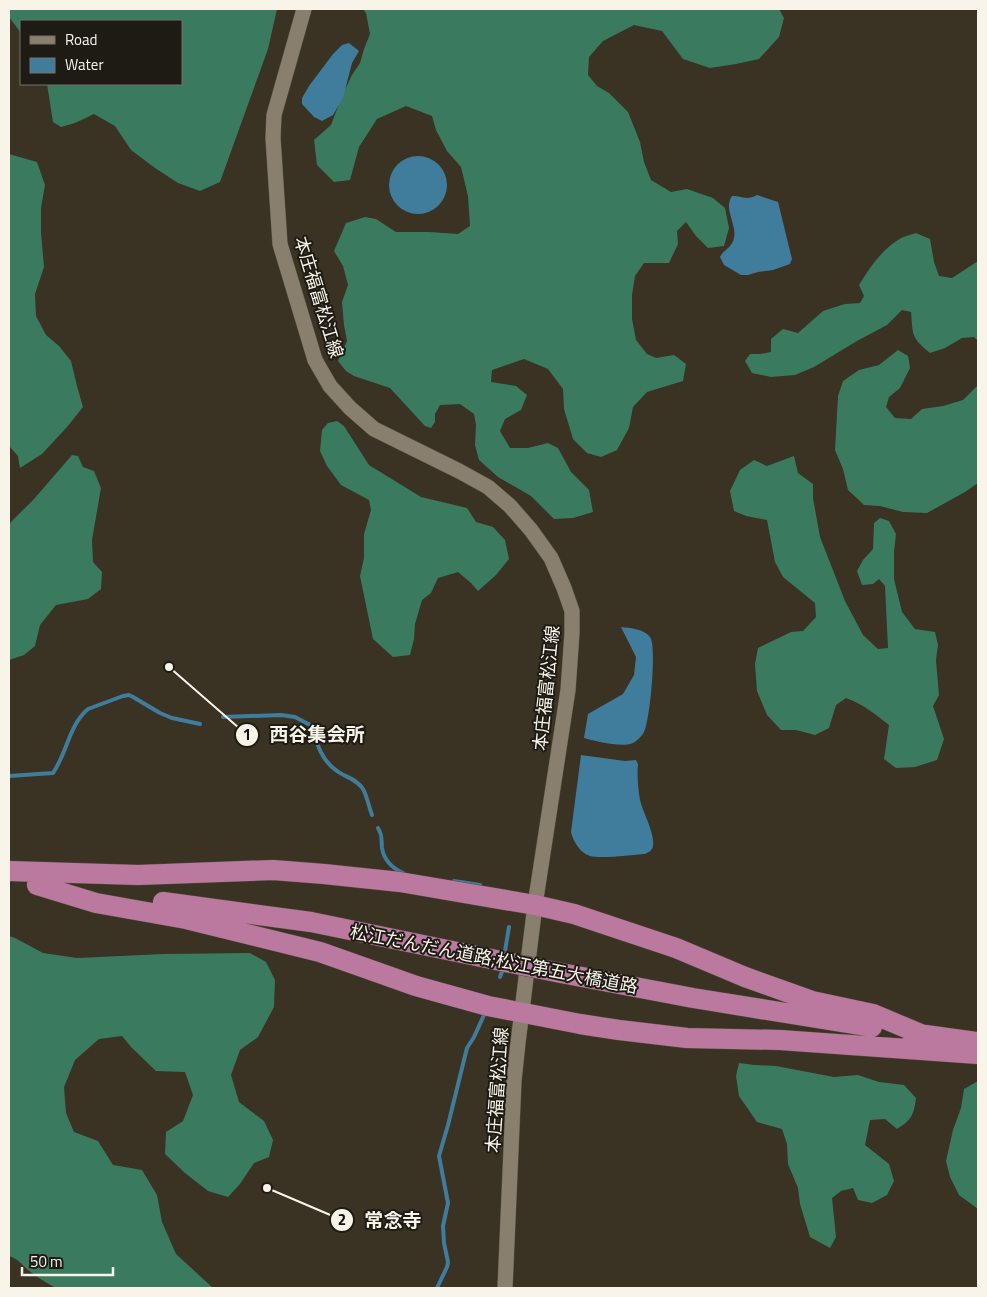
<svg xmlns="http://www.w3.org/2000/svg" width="987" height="1297" font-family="'Titillium Web','Noto Sans JP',sans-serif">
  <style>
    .forest { fill: #3a7a5f }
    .water { fill: #407c9b }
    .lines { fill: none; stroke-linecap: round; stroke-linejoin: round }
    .stream { stroke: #407c9b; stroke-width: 4 }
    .secondary-casing { stroke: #554e41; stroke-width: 16 }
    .motorway-casing { stroke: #554e41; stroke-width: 21 }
    .secondary { stroke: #887f6e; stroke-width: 15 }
    .motorway { stroke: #bb79a0; stroke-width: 20 }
    .motorway-bridge-casing { stroke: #554e41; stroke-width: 21; stroke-linecap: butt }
    .motorway-bridge { stroke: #bb79a0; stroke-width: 20 }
    .labels { text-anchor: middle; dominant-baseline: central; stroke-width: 4; stroke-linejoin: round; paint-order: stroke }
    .street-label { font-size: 18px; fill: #f9f4ea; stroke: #1e1b14 }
    .leader { fill: none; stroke: #f9f4ea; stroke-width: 2 }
    .callout-dot { fill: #f9f4ea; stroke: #1e1b14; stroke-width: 2 }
    .mark-label { font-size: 15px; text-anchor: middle; font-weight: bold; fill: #111 }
    .callout-label { font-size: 19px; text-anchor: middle; font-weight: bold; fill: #f9f4ea; stroke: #1e1b14; stroke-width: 4; stroke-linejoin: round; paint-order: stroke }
  </style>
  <rect width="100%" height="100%" fill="#3a3223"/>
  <!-- forest -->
  <path class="forest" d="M9,9h268l-9,40 -48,133 -20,9 -22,-8 -23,-15 -24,-18 -16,-24 -21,-12 -19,9 -14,4 -8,-5 -6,-38h134v-63h-160v12l-12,-16z
    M363,9h416l5,9 -5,19 -20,22 -23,5 -26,4 -27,-9 -21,-28 -28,-6 -31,16 -14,16 -1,18 9,11 12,7 19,19 12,30 4,20 7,18 20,12 16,-3 26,9 12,10 4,20 -5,18 -16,2 -12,-12 -10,-14 -9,9 1,13 -9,19h-25l-9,13 -3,19v24l4,21 11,14 9,4 18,-3 12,9 -3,17 -36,11 -14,15 -4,21 -12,22 -16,7 -14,-4 -14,-14 -9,-30 -1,-20 -15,-20 -24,-10 -32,11 -1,12 25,4 11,9 -6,15 -16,9 -5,12 10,17h18l20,-5 10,5 13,24 18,18 4,22 -20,6 -19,1 -23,-23 -33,-19 -19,-17 -4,-15 1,-20 -2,-11 -14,-10 -20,1 -5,9v8l-4,6 -6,-2 -35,-38 -36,-12 -8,-5 -8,-10 9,-20 -3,-16 -2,-23 6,-17 -5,-19 -9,-15 12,-28 19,-6 11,2 20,13h33l29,2 12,-8 -2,-30 -7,-29 -14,-16 -11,-21 -4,-14 -26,-10 -29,13 -18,28 -9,33 -16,2 -17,-17 -3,-25 17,-15 11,-29 10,-21 8,-12 4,-14 6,-15 -4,-21z
    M9,154l28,8 8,23 -4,23v25l3,34 -9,27 1,22 10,19 13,11 12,15 6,25 6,21 -16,20 -25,27 -22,14 -2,-12 -9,-10z
    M916,233l14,6 4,23 5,14 13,2 26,-17v80l-4,-4 -12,1 -17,10 -15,5c-19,-16 -17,-17 -19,-41l-9,-2 -15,15 -30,16 -43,26 -19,8 -24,2 -19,-4 -7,-12 5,-7h10l11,-2v-13l12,-10 15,4 25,-22 22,-7 15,-1 4,-7 -5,-11c11,-18 23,-36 42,-47 4,-2 10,-3 15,-5z
    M898,350l10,6 2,12 -10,20 -11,9 -3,10 9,11 16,1 11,-10 21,-3 20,-6 15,-15v63l-1,7 1,1v27l-13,9 -38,21 -24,-1 -23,-6 -16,-1 -16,-15 -5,-21 -8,-19 3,-54 5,-15 16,-11 20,-5z
    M337,421l7,5 25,39 52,32 46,11 9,14 17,5 12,13 4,19 -13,16 -18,16 -7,-8 -13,-11 -20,6 -7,15 -9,7 -7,24 -1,15 -4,16 -17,2 -20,-18 -13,-63 4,-18v-24l7,-24 -2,-10 -28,-15 -14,-19 -7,-15 2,-21 6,-7z
    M72,455l6,1 5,11 11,4 7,17 -9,52 1,22 9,10 -1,17 -13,10 -32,6 -16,20 -5,21 -11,9 -15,5v-136l25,-25z
    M794,456l4,17 15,11v14l7,39 25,64 18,34 15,14 10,-1 -3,-62 -6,-7 -6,5 -11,1 -5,-14 6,-11 10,-11 1,-26 6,-5 9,3 7,13 -2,18v27l8,33 13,17 20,3 3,13 -2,15 3,35 -6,11 11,33 -7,21 -22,7 -19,1 -12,-9 5,-34c-14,-11 -26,-21 -43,-27l-10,7 -7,23 -14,7 -19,-5h-15l-14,-15 -10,-24 -2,-27 3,-16 33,-16 12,-1 13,-14 -1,-14 -32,-26 -8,-15 -8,-42 -21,-4 -12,-5 -4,-20 10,-21 14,-10 13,6z
    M9,936l6,2 28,15 34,5 87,-4 86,-1 16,9 9,18 -1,27 -16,30 -18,13 -9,25 8,27 25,19 9,19 -4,17 -15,6 -14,21 -12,13 -20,-6 -23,-18 -20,-19 1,-22 17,-11 10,-26 -8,-23 -29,-1 -25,-24 -9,-11 -23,3 -24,21 -11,27 2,26 8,19 24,9 15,24 29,5 15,25 5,27 14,32 37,34h-157c-10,-5 -19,-11 -28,-18 -8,-7 -8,-10 -19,-14z
    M739,1063l15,2 22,1 58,11 24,-2 21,7 25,3 12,13c-2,16 -4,22 -19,31l-12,-10 -15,1 -5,25 24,19 5,17 -7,14 -15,8 -14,-3 -5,-12 -12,3 -9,7 4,39 -6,11 -20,-11 -10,-33 -2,-16 -10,-24 -1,-20 -5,-15 -25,-7 -18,-26 -3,-20z
    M978,1081v128l-19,-14 -9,-18 -4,-16 7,-31 8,-22 3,-19z"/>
  <!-- water -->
  <path class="water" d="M349,43l10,8 -7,12 -9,35 -10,17 -11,6 -8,-4 -12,-13v-6l7,-12 24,-32 9,-9z
    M389 185a29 29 0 1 1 58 0a29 29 0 1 1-58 0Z
    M757,195l21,7 14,57 -2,5 -17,6 -15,2 -10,3h-7l-17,-10 -4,-8c4,-8 12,-9 14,-19 3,-14 -11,-29 -2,-42 11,0 14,5 25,-1z
    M621,627c10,1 23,2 29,10 7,8 0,84 -6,95 -2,4 -7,9 -11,11 -10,5 -39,-2 -49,-5l4,-24 35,-20 11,-19 2,-18z
    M581,755l44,6 11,-1 2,4c-1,11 0,24 2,36 3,13 15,33 13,46 -1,5 -4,6 -8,8 -13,1 -44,5 -55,2 -10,-3 -17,-15 -19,-24z"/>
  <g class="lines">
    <!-- stream -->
    <path class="stream" d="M223,717l58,-2 14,2 17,9c5,18 9,34 25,45 8,6 20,8 26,18 4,7 6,18 9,26
      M9,776l44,-3c14,-20 16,-48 35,-64l35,-13 6,-1 4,2 27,16 12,5 28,6
      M378,828c5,9 3,10 4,20 2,12 10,20 21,25
      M454,881l26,4
      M504,957l5,-30
      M500,977l3,-8
      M437,1288l10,-21 1,-5 -4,-19 -1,-17 5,-23 -9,-47 9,-31 19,-77 7,-11 10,-22"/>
    <defs>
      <path id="secondary" d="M304,9l-30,106 -1,23 7,106 35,116 15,26 20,22 24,21 85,42 29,16 22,19 21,24 20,28 13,30 8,23v22l-4,57 -33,215 -17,138 -4,38 -9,207"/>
      <path id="motorway" d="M9,871l129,4 135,-5 51,4 76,8 135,23 39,9 102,34 69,29 67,24 61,13 50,21
        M37,885l59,18 90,16 134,33 96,34 72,20 92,18 39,6 68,8 93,2 198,14
        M163,902l148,20 185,38
        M561,973l132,25 179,29
        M911,1033l65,9"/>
    </defs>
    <!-- secondary casing -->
    <use href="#secondary" class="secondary-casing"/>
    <!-- motorway casing -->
    <use href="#motorway" class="motorway-casing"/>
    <!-- secondary -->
    <use href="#secondary" class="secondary"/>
    <!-- motorway -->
    <use href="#motorway" class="motorway"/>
    <defs>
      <path id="motorway-bridge" d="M496,960l65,13"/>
    </defs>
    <!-- motorway-bridge casing -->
    <use href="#motorway-bridge" class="motorway-bridge-casing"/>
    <!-- motorway-bridge -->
    <use href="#motorway-bridge" class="motorway-bridge"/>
  </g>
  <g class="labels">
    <!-- street labels -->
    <g class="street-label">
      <text transform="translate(319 297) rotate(73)">本庄福富松江線</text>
      <text transform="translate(546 688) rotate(-84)">本庄福富松江線</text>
      <text transform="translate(494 959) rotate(11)">松江だんだん道路;松江第五大橋道路</text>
      <text transform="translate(497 1090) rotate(-86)">本庄福富松江線</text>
    </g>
  </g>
  <!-- callouts -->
  <path class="leader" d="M169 667L247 735M267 1188L342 1220"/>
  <g class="callout-dot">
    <circle cx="169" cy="667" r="5"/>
    <circle cx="267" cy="1188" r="5"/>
    <circle cx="247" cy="735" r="12"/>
    <circle cx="342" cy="1220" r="12"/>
  </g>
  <g class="mark-label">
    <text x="247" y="740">1</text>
    <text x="342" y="1225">2</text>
  </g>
  <g class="callout-label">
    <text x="317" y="741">西谷集会所</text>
    <text x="393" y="1227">常念寺</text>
  </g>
  <!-- border -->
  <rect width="987" height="1297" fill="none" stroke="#f9f4ea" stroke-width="20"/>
  <!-- legend -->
  <rect x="20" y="20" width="162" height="65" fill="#1e1b14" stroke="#76726a"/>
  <rect x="30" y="36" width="25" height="8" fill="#887f6e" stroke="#76726a"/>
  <text x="65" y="45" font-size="15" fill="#f9f4ea">Road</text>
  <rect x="30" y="58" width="25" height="15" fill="#407c9b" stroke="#76726a"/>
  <text x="65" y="70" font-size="15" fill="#f9f4ea">Water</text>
  <!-- scale -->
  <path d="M22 1267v8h91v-8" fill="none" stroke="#f9f4ea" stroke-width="2.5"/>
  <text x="30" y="1267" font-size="15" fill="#f9f4ea" stroke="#1e1b14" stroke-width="4" paint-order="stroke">50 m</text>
</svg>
